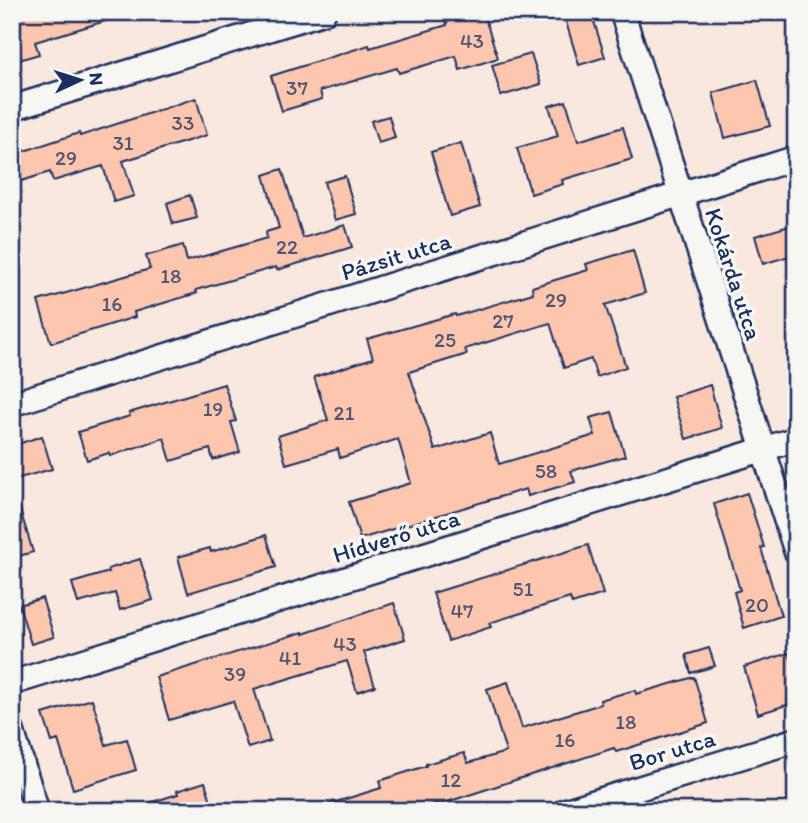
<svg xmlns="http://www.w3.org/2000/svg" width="808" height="823" font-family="Itim,sans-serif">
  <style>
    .building { fill: #fdc7af; stroke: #1b2f5e; stroke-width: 2 }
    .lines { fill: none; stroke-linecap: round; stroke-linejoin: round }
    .street-casing { stroke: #1b2f5e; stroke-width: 28 }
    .street { stroke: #f6f6f2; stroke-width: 23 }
    .labels { text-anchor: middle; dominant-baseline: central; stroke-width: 7; stroke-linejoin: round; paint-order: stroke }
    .number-label { font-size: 21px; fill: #545572 }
    .street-label { font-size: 24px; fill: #1b2f5e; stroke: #f6f6f2 }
  </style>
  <rect width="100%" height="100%" fill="#f8e8de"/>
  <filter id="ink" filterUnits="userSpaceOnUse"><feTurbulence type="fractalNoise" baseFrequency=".0143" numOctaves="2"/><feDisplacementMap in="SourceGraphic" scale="14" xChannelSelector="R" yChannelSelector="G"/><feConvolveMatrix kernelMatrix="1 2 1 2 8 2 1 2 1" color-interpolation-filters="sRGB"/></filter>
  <g filter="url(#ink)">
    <!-- building -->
    <path class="building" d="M12,12h106l1,5 -84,25 4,12 -27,8z
      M479,12h4l15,46 -38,12 -4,-14 -57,17 -2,-5 -77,23 2,8 -40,12 -11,-35 98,-31 1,3 77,-23 -1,-3z
      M563,12h28l14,45 -26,8z
      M531,54l10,30 -40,12 -9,-31z
      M757,80l13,46 -45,12 -12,-45z
      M196,98l11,37 -84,26 11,35 -20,6 -11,-36 -50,15 -3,-9 -38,12v-29l67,-22 1,3z
      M566,101l12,40 45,-14 9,32 -70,21 1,4 -32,10 -14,-46 41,-12 -9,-30z
      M389,116l6,22 -17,5 -7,-22z
      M461,143l19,64 -30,9 -19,-64z
      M282,169l21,69 42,-13 7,22 -75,23 -1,-3 -80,23 1,3 -63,19 1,5 -84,26 -13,-42 112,-32 -4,-13 37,-11 4,16 80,-23 -1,-6 13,-4 -15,-53z
      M345,176l11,38 -21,6 -11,-38z
      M190,195l7,23 -24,6 -6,-21z
      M796,224v30l-33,10 -8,-28z
      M633,250l12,43 -40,12 21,62 -29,10 -6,-18 -27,9 -14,-45 -85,26 2,5 -58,18 26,78 55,-17 9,31 96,-29 -5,-17 22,-6 13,44 -54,15 4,11 -47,14 -2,-7 -166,50 -11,-37 62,-19 -13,-44 -58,19 -2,-9 -52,15 -8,-28 50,-16 -14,-43 59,-19 -6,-19 88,-25 1,2 77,-23 -1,-6 56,-17 -2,-6z
      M224,384l12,37 -5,1 9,30 -27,8 -3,-11 -39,12 -7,-23 -54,18 -1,-3 -22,7 -9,-28 52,-16 -1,-3z
      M710,385l12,43 -36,11 -13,-42z
      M42,436l10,33 -40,11v-34z
      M747,493l17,54 -3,1 20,68 -37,12 -10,-36 6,-2 -26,-86z
      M17,500l16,52 -21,6v-57z
      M266,535l10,32 -88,26 -10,-36 32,-9 1,4z
      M588,545l15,49 -31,10 -2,-6 -81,25 2,4 -43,14 -15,-48z
      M140,559l13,41 -33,10 -5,-17 -37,10 -6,-20 37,-11 -1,-3z
      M42,598l12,39 -23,7 -12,-39z
      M394,603l11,36 -41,13 11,34 -18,6 -10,-31 -93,28 16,52 -22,7 -15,-47 -64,19 -13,-43 147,-45v2z
      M709,648l6,18 -24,7 -5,-18z
      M789,653l7,22v27l-38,12 -14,-47z
      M694,677l14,46 -92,29 -2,-4 -176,57 -1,-2 -25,8h-88l-1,-5 58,-18 -2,-7 47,-15v-2l38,-11 4,10 38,-11 -19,-63 21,-7 14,46 79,-24 -1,-4 35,-10 1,4z
      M92,699l14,46 21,-6 9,31 -63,19 -15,-49 -6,2 -9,-28z
      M205,782l9,29h-75v-5l39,-12 -1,-3z"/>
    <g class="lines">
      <defs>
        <path id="street" d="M622,12l174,539
          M12,108l312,-96
          M12,404l784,-246
          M12,683l784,-244
          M12,731l25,80
          M565,811l231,-71"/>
      </defs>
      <!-- street casing -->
      <use href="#street" class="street-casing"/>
      <!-- street -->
      <use href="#street" class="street"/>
    </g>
  </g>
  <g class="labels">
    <!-- number labels -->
    <g class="number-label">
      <text x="472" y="40">43</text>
      <text x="297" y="87">37</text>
      <text x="183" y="122">33</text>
      <text x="123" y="142">31</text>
      <text x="66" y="157">29</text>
      <text x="287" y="246">22</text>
      <text x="171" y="275">18</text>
      <text x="556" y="299">29</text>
      <text x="112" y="303">16</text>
      <text x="503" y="320">27</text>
      <text x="445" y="339">25</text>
      <text x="213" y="408">19</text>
      <text x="344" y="412">21</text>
      <text x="546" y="470">58</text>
      <text x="523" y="588">51</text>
      <text x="757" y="604">20</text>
      <text x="462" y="610">47</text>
      <text x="345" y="643">43</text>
      <text x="290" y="657">41</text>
      <text x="235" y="673">39</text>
      <text x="626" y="721">18</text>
      <text x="565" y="739">16</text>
      <text x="451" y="779">12</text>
    </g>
    <!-- street labels -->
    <g class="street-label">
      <text transform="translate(396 256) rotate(-17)">Pázsit utca</text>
      <text transform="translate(734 274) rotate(72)">Kokárda utca</text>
      <text transform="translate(396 536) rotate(-17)">Hídverő utca</text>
      <text transform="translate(672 750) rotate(-17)">Bor utca</text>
    </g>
  </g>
  <!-- margin -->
  <rect width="808" height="823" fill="none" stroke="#f6f6f2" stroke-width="42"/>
  <rect x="21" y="21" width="766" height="781" fill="none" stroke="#1b2f5e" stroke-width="2.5" filter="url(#ink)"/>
  <!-- north arrow -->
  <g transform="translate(80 80) rotate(86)" stroke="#f6f6f2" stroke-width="5" paint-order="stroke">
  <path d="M0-5L12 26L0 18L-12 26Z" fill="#1b2f5e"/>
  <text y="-10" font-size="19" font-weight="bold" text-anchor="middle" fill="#1b2f5e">N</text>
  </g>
</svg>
